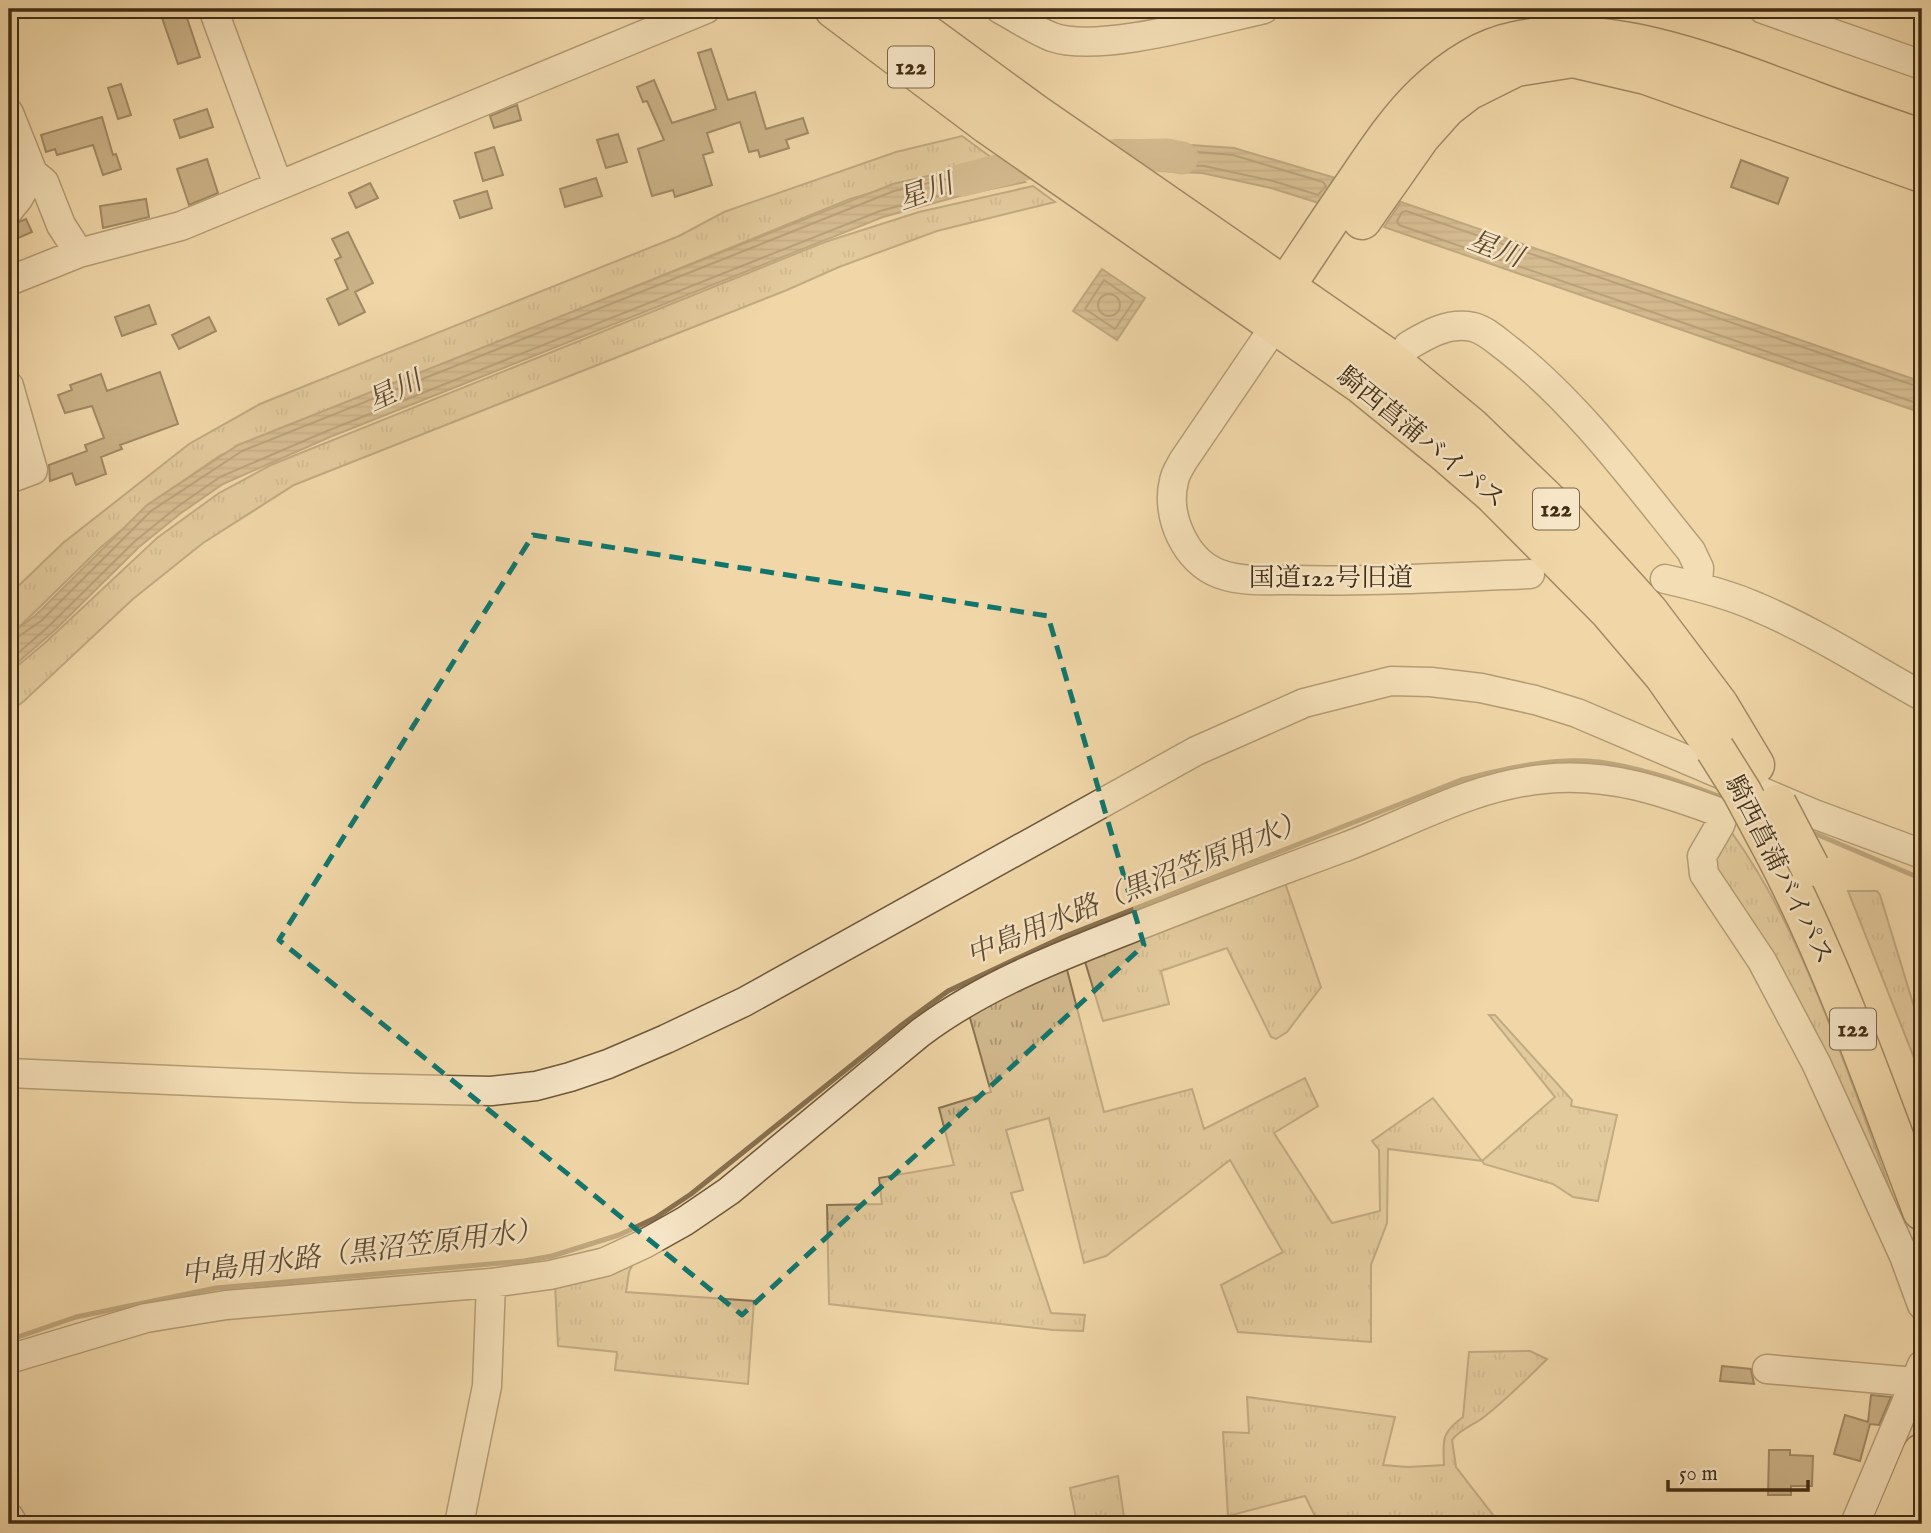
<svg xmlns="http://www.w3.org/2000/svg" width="1931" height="1533" font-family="'IM FELL English','Noto Serif JP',serif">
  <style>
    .grass { fill: url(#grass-tufts); stroke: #8a7452; stroke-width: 2 }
    .water { fill: url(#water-rules); stroke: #88704f; stroke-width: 2 }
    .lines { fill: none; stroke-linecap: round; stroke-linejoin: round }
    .shore { stroke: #7c6546; stroke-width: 2 }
    .stream { stroke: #88704f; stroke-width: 5 }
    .river { stroke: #b69d76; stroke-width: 33 }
    .building { fill: #9d8561; stroke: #422d15; stroke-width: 2 }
    .minor-casing { stroke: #6e583a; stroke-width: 31 }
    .highway-casing { stroke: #422d15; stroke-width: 41 }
    .minor { stroke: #f6e5c6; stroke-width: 28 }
    .highway { stroke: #f1d7a8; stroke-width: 38 }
    .highway-bridge-casing { stroke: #422d15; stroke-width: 41; stroke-linecap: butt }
    .highway-bridge { stroke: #f1d7a8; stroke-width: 38 }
    .marked { fill: none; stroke: #0f766e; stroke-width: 5; stroke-dasharray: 14 9; stroke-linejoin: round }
    .labels { text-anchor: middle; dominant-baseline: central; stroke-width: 5; stroke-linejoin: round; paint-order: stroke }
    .shield { fill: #f6e5c6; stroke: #78644a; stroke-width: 2 }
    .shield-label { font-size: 24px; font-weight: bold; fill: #422d15 }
    .street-label { font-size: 26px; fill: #422d15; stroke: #f6e5c6 }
    .water-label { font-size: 28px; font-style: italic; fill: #5f492d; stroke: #f6e5c6 }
  </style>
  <defs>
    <pattern id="grass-tufts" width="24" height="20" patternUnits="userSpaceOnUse" patternTransform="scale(1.75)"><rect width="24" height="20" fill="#d3ba8f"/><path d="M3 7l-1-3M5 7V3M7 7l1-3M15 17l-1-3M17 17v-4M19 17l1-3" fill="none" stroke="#ad9874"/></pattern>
    <pattern id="water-rules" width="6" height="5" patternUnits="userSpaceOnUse" patternTransform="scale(1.75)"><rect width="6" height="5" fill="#b69d76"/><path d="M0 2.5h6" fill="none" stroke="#968060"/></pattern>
  </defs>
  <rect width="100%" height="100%" fill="#f1d7a8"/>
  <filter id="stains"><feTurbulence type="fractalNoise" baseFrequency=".00286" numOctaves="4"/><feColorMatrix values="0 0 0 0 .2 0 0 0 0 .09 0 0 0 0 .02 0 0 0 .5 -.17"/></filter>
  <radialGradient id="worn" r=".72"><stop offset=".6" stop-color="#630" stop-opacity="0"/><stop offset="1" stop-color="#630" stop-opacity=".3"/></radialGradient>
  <!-- grass -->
  <path class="grass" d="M962,136l30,22 -142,41 -629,256 -54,37 -67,56 -91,89v-42l54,-52 126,-99 71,-40 419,-168 45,-24 172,-60z
    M1033,186l22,16 -118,29 -98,36 -52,23 -493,195 -91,58 -70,56 -109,102 -15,11v-39l37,-31 111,-104 62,-45 52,-28 554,-223 94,-30z
    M1732,833c44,61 74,131 101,200 22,57 42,113 62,171l-181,-331 -1,-18 13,-21z
    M1283,877l38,110 -34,45 -11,7 -5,-2 -44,-89 -66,23 8,33 -66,17 -20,-66z
    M1848,891h29l3,4 42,138v45z
    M1065,962l39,150 88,-23 12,40 101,-51 13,28 -44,27 58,90 48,-12 -1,-61 -7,-9 61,-43 49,63 73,-64 -66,-82h6l77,85 -1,6 46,9 -19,86 -25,-4 -20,-13 -69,-20 -2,-3 -94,-12 -1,74 -16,42v77l-133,-10 -17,-47 62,-33 -53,-92 -124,96 -22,7 -35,-145 -43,12 17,60 -12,3 40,120 34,2 -2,16 -30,-1 -224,-26 -2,-99 55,-1 -3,-26 75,-13 -15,-57 52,-16 -23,-81z
    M637,1256l-8,16 -3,20 128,9 -6,83 -133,-14 2,-18 -59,-6 -3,-63z
    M1530,1351l17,8c-20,20 -40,40 -63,58 -10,8 -24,12 -32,23l4,27 44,57h-181l-14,-28 -77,20 -5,-84 26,1 -2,-36 148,20 -12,48 25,2 36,-2c-1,-25 -3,-32 19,-48l6,-65z
    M1118,1476l7,48h-48l-7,-36z"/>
  <!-- water -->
  <path class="water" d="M1117,140l117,8 105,31 -17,25 -51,-16 -69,-15 -43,-2z
    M997,160l28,22 -58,12 -84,23 -553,220 -107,47 -42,29 -42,34 -85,84 -45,39v-35l27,-20 111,-110 91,-60 655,-261z
    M1401,202l521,180v31l-538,-186z
    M1102,269l43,29 -28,42 -44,-29z"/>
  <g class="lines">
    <!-- shore -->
    <path class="shore" d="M1151,148l82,7 90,27 3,4 -8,9 -45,-14 -69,-15 -42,-2 -14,-10 -1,-4z
      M1104,280l30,21 -19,28 -30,-20z
      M1098 305a11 11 0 1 1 22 0a11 11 0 1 1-22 0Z
      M1922,388l-516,-177 -4,1 -5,9 2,4 523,180
      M9,640l6,-1 26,-18 110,-110 91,-60 652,-260 100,-23 9,7 -2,4 -121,32 -553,220 -107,46 -43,30 -43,35 -85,84 -40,35"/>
    <!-- stream -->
    <path class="stream" d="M1809,831l113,48
      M9,1340l67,-23 140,-29 308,-27 28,-5 67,-21 36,-17 36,-24 212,-170 45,-33 115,-54 398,-157c45,-12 92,-23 138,-18 45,6 88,22 129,38"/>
    <!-- river -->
    <path class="river" d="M963,180l88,-23 116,-2 15,3"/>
  </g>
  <!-- building -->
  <path class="building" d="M159,9h25l16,48 -22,7z
    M711,49l17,51 27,-8 11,37 37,-11 5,15 -22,7 3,8 -29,9 -2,-7 -9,2 -9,-30 -33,11 6,19 -10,3 9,30 -37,12 -2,-7 -21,6 -14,-47 26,-9 -17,-39 -4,1 -6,-15 17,-7 18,43 44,-14 -18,-56z
    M121,84l10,31 -13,4 -10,-31z
    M517,105l4,15 -27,8 -4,-12z
    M207,109l6,18 -33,11 -6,-18z
    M102,117l11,38 3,-1 5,15 -18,6 -10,-30 -36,10 -2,-6 -9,3 -5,-17z
    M618,134l9,28 -21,6 -9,-28z
    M494,147l9,28 -20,6 -8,-28z
    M207,159l11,34 -29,12 -12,-36z
    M1741,160l47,18 -10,26 -47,-17z
    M596,178l6,18 -37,11 -5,-18z
    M370,183l8,15 -22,10 -7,-15z
    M487,191l5,17 -32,10 -6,-17z
    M146,199l3,18 -46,11 -3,-22z
    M26,219l6,13 -23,10v-16z
    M348,232l25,51 -18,9 10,20 -26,13 -12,-26 21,-10 -13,-29 6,-3 -9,-18z
    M149,305l7,19 -34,12 -7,-19z
    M209,317l7,14 -37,18 -7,-14z
    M160,372l18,52 -58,21 2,4 -21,8 5,17 -30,11 -4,-12 -22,8 -1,-16 38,-14 -2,-6 19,-7 -12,-32 -27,7 -7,-18 14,-5 -2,-5 31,-11 6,17z
    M1722,1366l29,3 3,15 -34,-3z
    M1871,1395l20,2 -12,28 -9,-1 -10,37 -26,-7 11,-39 23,7z
    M1769,1450h21v5l23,1 -1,30h-21v9h-23z"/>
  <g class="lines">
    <defs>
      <path id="minor" d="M213,9l65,176
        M1000,9c17,9 34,21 52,28 47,17 162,-17 212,-28
        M1763,9l159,56
        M9,113l24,60 -15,26 -9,11
        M33,173l11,9 17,43 18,28
        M9,281l70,-28 102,-27 525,-217
        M1275,326l-92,135c-3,6 -8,13 -9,20 -9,35 12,81 46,93 22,8 47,6 69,6 80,2 161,-3 241,-6
        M1408,346c20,-12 40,-24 65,-19 13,3 25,15 36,23 70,55 126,132 182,201l8,17 -1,18
        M9,386l24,84 -24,9
        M1665,579c31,7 63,15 92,28 57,24 111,59 165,89
        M9,1073l347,15 135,3 45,-5 34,-9 38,-13 58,-25 78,-37 452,-251 108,-48 87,-22 40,1 50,6 54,12 42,13 237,101 108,40
        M9,1359l137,-41 80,-13 265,-22 59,-8 55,-13 39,-18 41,-23 44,-30 191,-158c64,-48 138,-76 212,-105 71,-28 142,-55 213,-81 66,-25 127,-61 199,-68 65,-7 121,13 180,35l-4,11 -18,31 2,18 58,87 54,102 88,193 18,49
        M1767,1369l148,13
        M9,1517l4,7
        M459,1524l28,-138 4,-103
        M1855,1524l67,-159"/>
      <path id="highway" d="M834,9l154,116 374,260 80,65 52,45 114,115 56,66 51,73
        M892,9l141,103 351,243 87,72 85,82 93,103 70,93 36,60
        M1362,220l59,-84 25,-28 22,-17 48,-24 57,-9 73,17 276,98
        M1279,310l6,-23c23,-34 45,-68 68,-101 22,-32 43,-65 71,-92 25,-24 57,-46 91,-53 96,-21 208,26 297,59 37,14 74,26 110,39
        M1774,852c60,115 102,238 148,359
        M1892,1524l30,-71"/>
    </defs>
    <!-- minor casing -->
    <use href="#minor" class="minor-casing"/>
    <!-- highway casing -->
    <use href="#highway" class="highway-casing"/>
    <!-- minor -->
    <use href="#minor" class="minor"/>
    <!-- highway -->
    <use href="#highway" class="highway"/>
    <defs>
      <path id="highway-bridge" d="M1715,749l27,43 32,60
        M1777,804l33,63"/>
    </defs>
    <!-- highway-bridge casing -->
    <use href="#highway-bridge" class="highway-bridge-casing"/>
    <!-- highway-bridge -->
    <use href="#highway-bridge" class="highway-bridge"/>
  </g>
  <!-- marked area -->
  <path d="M0 0H1931V1533H0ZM533,535l515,81 96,329 -402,370 -463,-375z" fill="#f1d7a8" fill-opacity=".55" fill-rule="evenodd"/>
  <path class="marked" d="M533,535l515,81 96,329 -402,370 -463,-375z"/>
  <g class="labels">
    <!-- shield labels -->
    <g class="shield">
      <rect x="888" y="46.5" width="46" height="41" rx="5"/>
      <rect x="1533" y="488.5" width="46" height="41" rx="5"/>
      <rect x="1830" y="1008.5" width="46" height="41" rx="5"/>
    </g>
    <g class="shield-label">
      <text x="911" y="67">122</text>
      <text x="1556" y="509">122</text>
      <text x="1853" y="1029">122</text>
    </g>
    <!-- street labels -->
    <g class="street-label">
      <text transform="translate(1421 438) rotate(39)">騎西菖蒲バイパス</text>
      <text x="1331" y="578">国道122号旧道</text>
      <text transform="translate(1779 870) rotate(63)">騎西菖蒲バイパス</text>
    </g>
    <!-- water labels -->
    <g class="water-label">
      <text transform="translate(926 193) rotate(-19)">星川</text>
      <text transform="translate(1495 250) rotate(21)">星川</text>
      <text transform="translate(395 392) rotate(-25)">星川</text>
      <text transform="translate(1137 889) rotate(-22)">中島用水路（黒沼笠原用水）</text>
      <text transform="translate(362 1253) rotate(-7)">中島用水路（黒沼笠原用水）</text>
    </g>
  </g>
  <!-- margin -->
  <rect width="1931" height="1533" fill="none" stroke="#f1d7a8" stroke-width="35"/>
  <rect x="10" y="10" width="1910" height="1512" fill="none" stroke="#422d15" stroke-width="3.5"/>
  <rect x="18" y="18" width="1896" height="1498" fill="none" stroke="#422d15" stroke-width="2"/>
  <!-- scale -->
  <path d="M1668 1480v10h140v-10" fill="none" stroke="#422d15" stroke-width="3.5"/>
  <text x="1679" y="1480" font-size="21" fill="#422d15" stroke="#f6e5c6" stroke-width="5" paint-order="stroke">50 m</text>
  <rect width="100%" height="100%" filter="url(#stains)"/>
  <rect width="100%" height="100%" fill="url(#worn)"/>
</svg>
